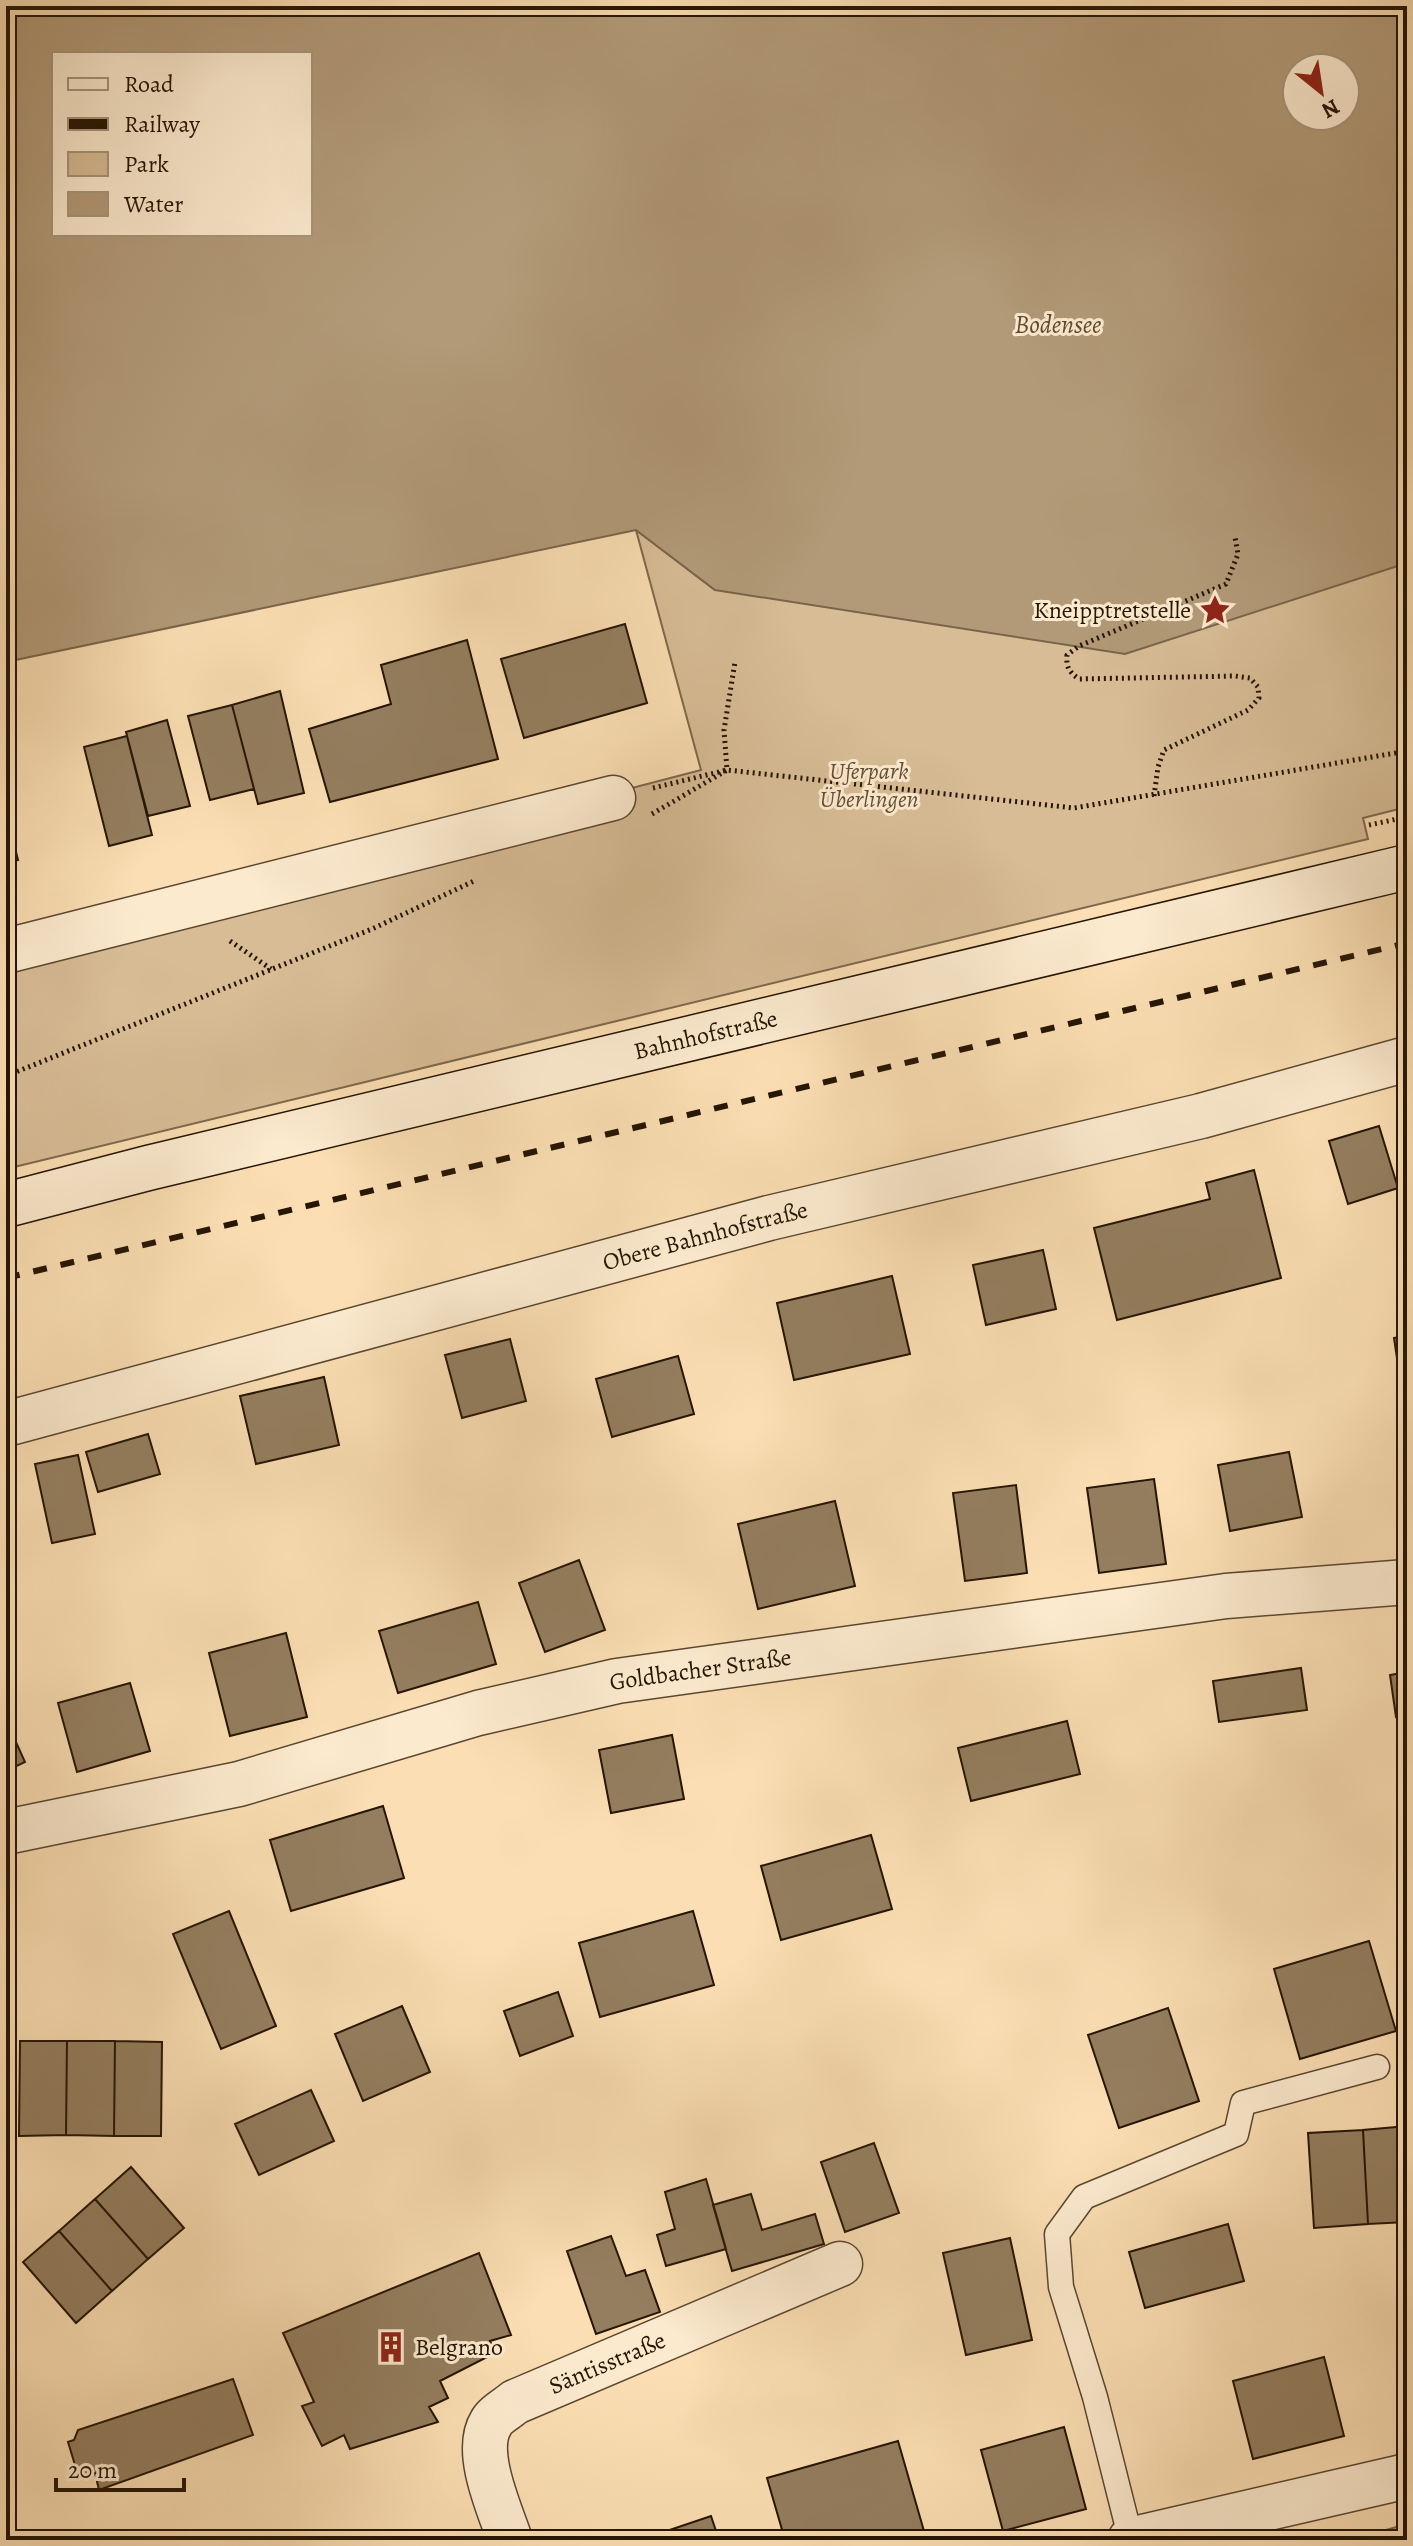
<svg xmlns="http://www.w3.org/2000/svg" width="1413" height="2546" font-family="Alegreya,serif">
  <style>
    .green { fill: #d7bc95; stroke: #7e684c; stroke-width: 2 }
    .water { fill: #b29a78; stroke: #7a654a; stroke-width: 2; fill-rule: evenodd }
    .building { fill: #947e5f; stroke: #251504; stroke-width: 2 }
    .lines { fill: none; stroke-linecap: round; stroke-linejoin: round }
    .lane-casing { stroke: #5a4730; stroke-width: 27 }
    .street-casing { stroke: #5a4730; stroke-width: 47 }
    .secondary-casing { stroke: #251504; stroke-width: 47 }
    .path { stroke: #251504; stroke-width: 5; stroke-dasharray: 2 4; stroke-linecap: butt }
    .lane { stroke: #fceace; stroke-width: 24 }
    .street { stroke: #fceace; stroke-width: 44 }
    .secondary { stroke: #fceace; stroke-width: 44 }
    .rail { stroke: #251504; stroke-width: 6; stroke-dasharray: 14 14; stroke-linecap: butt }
    .labels { text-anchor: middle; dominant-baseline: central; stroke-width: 6; stroke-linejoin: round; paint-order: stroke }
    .poi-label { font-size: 24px; fill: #251504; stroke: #fceace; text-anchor: end }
    .park-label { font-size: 24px; font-style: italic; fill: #634f37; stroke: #fceace }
    .street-label { font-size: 24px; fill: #251504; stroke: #fceace }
    .water-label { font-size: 26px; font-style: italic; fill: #5d4a32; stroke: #fceace }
  </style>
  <rect width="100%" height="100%" fill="#fbdeb3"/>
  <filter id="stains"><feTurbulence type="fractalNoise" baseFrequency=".0025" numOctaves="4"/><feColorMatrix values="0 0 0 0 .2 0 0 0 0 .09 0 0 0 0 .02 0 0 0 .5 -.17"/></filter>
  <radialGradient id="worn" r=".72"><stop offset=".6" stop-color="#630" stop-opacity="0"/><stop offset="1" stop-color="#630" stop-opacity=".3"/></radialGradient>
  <!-- green -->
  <path class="green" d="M636,530l79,60 692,-29v246l-44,11 5,21 -1362,330v-218l695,-181z
    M1407,2524v16h-57z"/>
  <!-- water -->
  <path class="water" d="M6,6h1401v557l-282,91 -410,-64 -79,-60 -630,132zM54,54h256v180h-256zM1297,68h48v48h-48z"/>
  <!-- building -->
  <path class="building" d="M625,624l22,79 -123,35 -23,-79z
    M467,640l31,119 -168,43 -21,-73 82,-25 -10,-39z
    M280,691l24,102 -46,11 -26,-99z
    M232,705l22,84 -44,11 -22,-84z
    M167,720l23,86 -42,10 -22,-84z
    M127,736l25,99 -43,11 -25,-99z
    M6,811l12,49 -12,3z
    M1379,1126l19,62 -50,16 -19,-63z
    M1254,1170l27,108 -164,42 -23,-92 116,-29 -4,-16z
    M1407,1186v33l-9,-31z
    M1043,1250l13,59 -70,16 -13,-60z
    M892,1276l18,78 -116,26 -17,-77z
    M1407,1335v70l-3,1 -10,-68z
    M510,1339l16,62 -64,17 -17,-63z
    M678,1356l16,58 -82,23 -16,-58z
    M324,1377l15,68 -83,19 -16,-68z
    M148,1434l12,40 -62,18 -12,-40z
    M1289,1452l13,65 -72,14 -12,-66z
    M78,1455l17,79 -43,9 -17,-79z
    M1154,1479l12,85 -67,9 -12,-85z
    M1016,1485l11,88 -62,8 -12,-88z
    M835,1501l20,85 -97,23 -20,-85z
    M579,1560l26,70 -60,22 -26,-69z
    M478,1602l18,62 -98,29 -19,-62z
    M286,1633l21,84 -77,19 -21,-83z
    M1301,1668l6,42 -88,12 -6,-41z
    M1407,1672v43l-11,2 -6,-42z
    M130,1683l20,68 -73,21 -19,-69z
    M6,1720l19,42 -19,9z
    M1067,1721l13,53 -109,27 -13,-53z
    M672,1735l12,64 -73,14 -12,-63z
    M383,1806l21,72 -113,33 -21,-71z
    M871,1835l21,74 -111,31 -20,-74z
    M229,1911l47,115 -55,23 -48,-115z
    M693,1911l21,74 -114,32 -21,-74z
    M1369,1941l27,90 -96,28 -26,-90z
    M558,1992l15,44 -53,20 -16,-45z
    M402,2006l28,66 -67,29 -28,-67z
    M1168,2008l31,93 -80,27 -31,-93z
    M20,2041h47l-1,94 -47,1z
    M67,2041h48l-1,95 -48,-1z
    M115,2041l47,1 -1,94h-47z
    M311,2090l23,51 -75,34 -24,-51z
    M1407,2126v96l-39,2 -5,-94z
    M1363,2130l5,94 -54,4 -6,-95z
    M874,2143l25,70 -54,19 -24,-70z
    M131,2167l53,61 -36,31 -53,-60z
    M706,2179l20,70 -60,17 -9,-31 18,-6 -10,-37z
    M751,2194l11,36 53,-16 9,30 -92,27 -19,-66z
    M95,2199l53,60 -36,32 -53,-60z
    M6,2215l10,28 -10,3z
    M1228,2224l16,57 -99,27 -16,-56z
    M59,2231l53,60 -36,32 -53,-61z
    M611,2236l15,40 19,-6 15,42 -64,22 -29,-83z
    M1010,2238l22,102 -66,15 -23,-102z
    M479,2253l32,82 -21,6 5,12 -55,28 8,17 -19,9 9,15 -88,27 -6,-14 -22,11 -20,-40 12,-4 -31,-69z
    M1324,2357l20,79 -91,23 -20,-78z
    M233,2379l20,56 -154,55 -4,-17 -17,2 -10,-33 6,-2 4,-10z
    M1064,2427l22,82 -83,22 -22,-81z
    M898,2441l28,97 -8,2h-133l-18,-62z
    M711,2516l8,24h-79z"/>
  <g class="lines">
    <defs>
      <path id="lane" d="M1131,2540l-36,-143 -34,-110 -4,-53 27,-37 152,-63 7,-31 134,-36"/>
      <g id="street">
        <path d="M6,951l607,-153"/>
        <path id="s1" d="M6,1424l763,-206 432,-102 206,-57"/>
        <path id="s2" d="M6,1832l233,-48 239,-71 139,-32 609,-85 181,-14"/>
        <path id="s3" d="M510,2540c-10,-30 -37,-88 -19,-117 4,-8 17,-15 24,-21l325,-138"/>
        <path d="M1130,2540l277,-64"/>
      </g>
      <g id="secondary">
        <path id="s4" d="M6,1205l142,-37 1259,-301"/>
      </g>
    </defs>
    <!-- lane casing -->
    <use href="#lane" class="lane-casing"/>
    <!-- street casing -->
    <use href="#street" class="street-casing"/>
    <!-- secondary casing -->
    <use href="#secondary" class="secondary-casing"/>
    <!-- path -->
    <path class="path" d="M653,788l74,-18 347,38 333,-57
      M1154,796l4,-29 6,-17 84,-40 11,-12 -1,-11 -8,-9 -15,-2 -156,3c-10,-7 -13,-12 -12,-24l12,-9 147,-62 12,-30 -3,-17
      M652,814l75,-44 -3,-40 11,-68
      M1369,825l38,-8
      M230,941l41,28
      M6,1076l366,-147 102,-48"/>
    <!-- lane -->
    <use href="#lane" class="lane"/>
    <!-- street -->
    <use href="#street" class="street"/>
    <!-- secondary -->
    <use href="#secondary" class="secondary"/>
    <!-- rail -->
    <path class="rail" d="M6,1278l1401,-335"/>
  </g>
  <!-- icons -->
  <defs>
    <symbol id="sight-bare" viewBox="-9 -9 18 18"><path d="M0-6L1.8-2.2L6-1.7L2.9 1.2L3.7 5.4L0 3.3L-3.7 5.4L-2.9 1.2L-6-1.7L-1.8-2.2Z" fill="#8f2418" stroke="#fceace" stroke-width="2.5" paint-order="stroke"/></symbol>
    <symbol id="building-bare" viewBox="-9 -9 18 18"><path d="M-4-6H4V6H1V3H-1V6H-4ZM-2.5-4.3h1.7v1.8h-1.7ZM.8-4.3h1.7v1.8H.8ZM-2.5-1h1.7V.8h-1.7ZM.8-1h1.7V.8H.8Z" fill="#8f2418" stroke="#fceace" stroke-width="2.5" paint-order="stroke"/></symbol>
  </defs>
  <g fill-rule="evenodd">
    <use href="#sight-bare" x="1193" y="588" width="44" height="44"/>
    <use href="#building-bare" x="369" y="2325" width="44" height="44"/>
  </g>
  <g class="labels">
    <!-- poi labels -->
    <g class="poi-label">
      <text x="1191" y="610">Kneipptretstelle</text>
      <text x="415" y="2347" text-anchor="start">Belgrano</text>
    </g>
    <!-- park labels -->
    <g class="park-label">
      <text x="869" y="771">Uferpark<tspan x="869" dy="28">Überlingen</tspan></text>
    </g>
    <!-- street labels -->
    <g class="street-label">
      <text stroke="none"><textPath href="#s4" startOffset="720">Bahnhofstraße</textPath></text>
      <text stroke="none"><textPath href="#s1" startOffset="724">Obere Bahnhofstraße</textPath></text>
      <text stroke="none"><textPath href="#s2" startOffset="714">Goldbacher Straße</textPath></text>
      <text stroke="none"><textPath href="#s3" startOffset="254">Säntisstraße</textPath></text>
    </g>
    <!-- water labels -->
    <g class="water-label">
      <text x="1058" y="324">Bodensee</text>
    </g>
  </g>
  <!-- margin -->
  <rect width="1413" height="2546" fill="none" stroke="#fbdeb3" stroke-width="32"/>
  <rect x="8" y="8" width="1397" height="2530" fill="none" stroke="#251504" stroke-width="4"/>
  <rect x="16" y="16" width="1381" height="2514" fill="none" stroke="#251504" stroke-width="2"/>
  <!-- legend -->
  <rect x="52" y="52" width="260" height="184" fill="#fceace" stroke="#a6957d" stroke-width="2"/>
  <rect x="68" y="78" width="40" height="12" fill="#fceace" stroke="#a6957d" stroke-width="2"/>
  <text x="124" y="92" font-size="24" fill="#251504">Road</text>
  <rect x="68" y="118" width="40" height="12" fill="#251504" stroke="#a6957d" stroke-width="2"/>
  <text x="124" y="132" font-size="24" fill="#251504">Railway</text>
  <rect x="68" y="152" width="40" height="24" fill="#d7bc95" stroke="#a6957d" stroke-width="2"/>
  <text x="124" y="172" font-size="24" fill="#251504">Park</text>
  <rect x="68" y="192" width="40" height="24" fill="#b29a78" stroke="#a6957d" stroke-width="2"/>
  <text x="124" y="212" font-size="24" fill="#251504">Water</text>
  <!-- north arrow -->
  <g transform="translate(1321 92) rotate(150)"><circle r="38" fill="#fceace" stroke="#a6957d" stroke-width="2"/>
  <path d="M0-6L14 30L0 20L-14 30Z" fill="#8f2418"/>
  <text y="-12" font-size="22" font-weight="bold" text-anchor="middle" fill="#251504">N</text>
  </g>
  <!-- scale -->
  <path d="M56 2478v12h128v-12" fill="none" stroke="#251504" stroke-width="4"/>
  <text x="68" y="2478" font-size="24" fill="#251504" stroke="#fceace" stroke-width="6" paint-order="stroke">20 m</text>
  <rect width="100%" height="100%" filter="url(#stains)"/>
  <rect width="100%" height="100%" fill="url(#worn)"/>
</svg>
